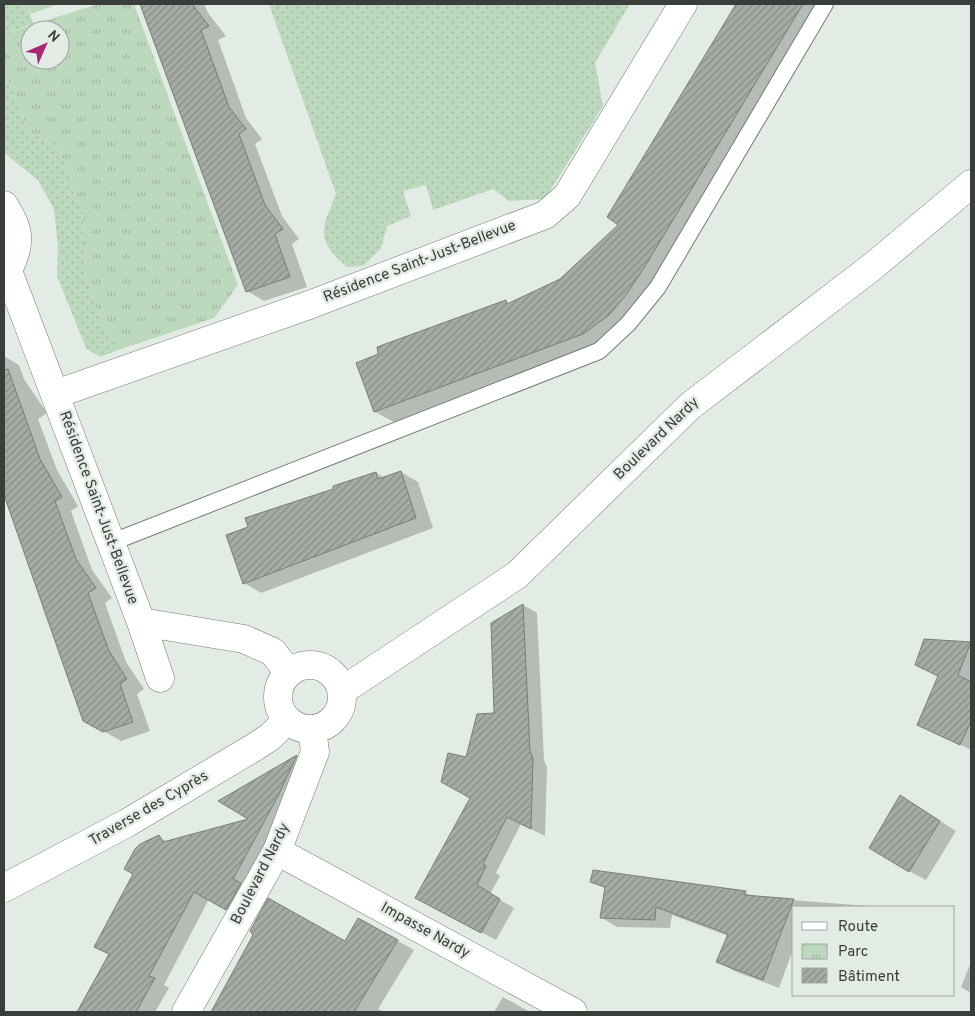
<svg xmlns="http://www.w3.org/2000/svg" width="975" height="1016" font-family="Overpass,sans-serif">
  <style>
    .grass { fill: url(#grass-dots) }
    .park { fill: url(#park-tufts); fill-rule: evenodd }
    .garden { fill: #bcd8bd }
    .shadow { fill: #0003 }
    .building { fill: url(#building-hatch); stroke: #777f77 }
    .lines { fill: none; stroke-linecap: round; stroke-linejoin: round }
    .lane-casing { stroke: #757d75; stroke-width: 18 }
    .street-casing { stroke: #757d75; stroke-width: 29 }
    .lane { stroke: #fff; stroke-width: 16 }
    .street { stroke: #fff; stroke-width: 28 }
    .labels { text-anchor: middle; dominant-baseline: central; stroke-width: 5; stroke-linejoin: round; paint-order: stroke }
    .street-label { font-size: 15px; fill: #3a3e3a; stroke: #e3ece4 }
  </style>
  <defs>
    <pattern id="grass-dots" width="8" height="8" patternUnits="userSpaceOnUse" patternTransform="scale(1.25)"><rect width="8" height="8" fill="#bcd8bd"/><path d="M2 2h.1M6 6h.1" fill="none" stroke="#a2baa3" stroke-width="1.8" stroke-linecap="round"/></pattern>
    <pattern id="park-tufts" width="24" height="20" patternUnits="userSpaceOnUse" patternTransform="scale(1.25)"><rect width="24" height="20" fill="#bcd8bd"/><path d="M3 7l-1-3M5 7V3M7 7l1-3M15 17l-1-3M17 17v-4M19 17l1-3" fill="none" stroke="#a2baa3"/></pattern>
    <pattern id="building-hatch" width="6" height="6" patternUnits="userSpaceOnUse" patternTransform="scale(1.25)"><rect width="6" height="6" fill="#a4aca4"/><path d="M-1 1l2-2M0 6l6-6M5 7l2-2" fill="none" stroke="#878d87"/></pattern>
  </defs>
  <rect width="100%" height="100%" fill="#e3ece4"/>
  <!-- grass -->
  <path class="grass" d="M4,4h23l6,20 -29,10z
    M269,4h361l-35,59 8,43 -58,93 -36,2 -16,-12 -60,21 -7,-25 -23,6 8,25 -24,10 -6,22 -18,18 -16,1c-33,-28 -25,-38 -11,-73z
    M4,69l25,63 26,13 9,16 19,52 2,63 17,47 16,27 -18,7 -14,-9 -29,-72 1,-29 -4,-38 -16,-29 -34,-27z"/>
  <!-- park -->
  <path class="park" d="M98,4h36l104,281 -24,33 -96,32 -16,-27 -17,-47 -2,-63 -19,-52 -9,-16 -26,-13 -25,-63v-35zM30,30h30v30h-30z"/>
  <!-- garden -->
  <path class="garden" d="M27,4h31l-27,10z"/>
  <!-- shadow -->
  <path class="shadow" d="M142,4h62l4,9 18,23 -8,4 28,78 16,21 -7,5 27,72 17,23 -7,5 15,43 -43,14 -17,-10z
    M736,4h90l-181,302 -43,38 -208,78 -19,-10 -17,-49 147,-62 5,3 51,-23 58,-56 -10,-9z
    M4,356l15,9 5,14 23,34 -9,6 19,51 21,36 -7,5 21,59 20,28 -7,5 21,59 18,27 -7,5 13,37 -29,10 -37,-21 -80,-228z
    M401,472l17,10 15,46 -172,65 -17,-10 6,-56 126,-54 9,5z
    M523,605l14,8 7,147 3,7 -2,69 -24,-12 -25,49 4,3 -10,18 24,14 -18,32 -65,-34 40,-108 -5,-39 29,-45z
    M925,640l46,3v107l-52,-26 20,-47 -23,-13z
    M297,756l14,8 -70,153 -32,-18 -45,86 5,3 -14,24h-63l-10,-6 28,-52 49,-117 9,5 84,-22 -31,-19z
    M918,807l38,24 -30,49 -17,-9z
    M592,881l153,11 8,5 128,10h-87v49l-3,-1 -12,33 -45,-17 -16,-9 10,-26 -56,-21 -2,13 -53,-1 -15,-9 4,-29z
    M359,919l55,31 -36,59 6,3h-172l42,-77 91,8z
    M971,962v31l-10,-6z
    M503,997l27,15h-36z"/>
  <!-- building -->
  <path class="building" d="M140,4h52l17,22 -8,4 28,77 17,22 -7,5 26,71 18,24 -8,5 15,43 -44,15z
    M736,4h67l-159,264 -18,27 -17,20 -26,19 -209,78 -18,-49 22,-9 -1,-7 129,-47 1,4 53,-25 58,-54 -11,-8z
    M8,369l32,90 22,38 -7,4 21,58 20,29 -8,5 21,58 18,28 -7,5 13,38 -30,10 -20,-11 -79,-226v-125z
    M401,471l15,47 -173,66 -17,-49 22,-8 -3,-9 88,-29v-3l43,-14 2,7z
    M523,604l7,147 3,7 -2,71 -24,-12 -24,47 3,2 -9,19 23,14 -19,34 -66,-35 55,-100 -29,-16 7,-29 18,4 11,-43 17,-1 -3,-90z
    M924,639l47,3 -13,33 13,7v39l-11,24 -43,-20 21,-49 -23,-11z
    M297,755l-19,41 -45,83 8,4 -15,27 -32,-18 -45,84 6,2 -19,34h-59l32,-58 -15,-7 39,-73 -9,-5 11,-20 5,-5 19,-9 4,7 85,-23 -30,-18z
    M900,795l40,26 -31,51 -40,-24z
    M593,870l153,21 -2,4 50,4 -31,81 -47,-18 12,-28 -72,-27 -1,13 -55,-2 5,-31 -15,-5z
    M268,898l77,43 13,-23 40,22 -44,72h-143l42,-77 -3,-4z"/>
  <g class="lines">
    <defs>
      <path id="lane" d="M110,543l489,-192 29,-27 30,-37 167,-283"/>
      <path id="street" d="M4,205c17,28 17,36 4,66l133,351 19,56
        M56,394l253,-89 236,-90 22,-19 116,-192
        M141,622l103,17 29,13 15,20
        M278 697a32 32 0 1 1 64 0a32 32 0 1 1-64 0Z
        M343,690l174,-115 173,-169 182,-139 99,-83
        M277,851l296,161
        M4,888l123,-65 126,-75 17,-11 17,-17
        M186,1012l91,-161 38,-99 -3,-23"/>
    </defs>
    <!-- lane casing -->
    <use href="#lane" class="lane-casing"/>
    <!-- street casing -->
    <use href="#street" class="street-casing"/>
    <!-- lane -->
    <use href="#lane" class="lane"/>
    <!-- street -->
    <use href="#street" class="street"/>
  </g>
  <g class="labels">
    <!-- street labels -->
    <g class="street-label">
      <text transform="translate(420 262) rotate(-21)">Résidence Saint-Just-Bellevue</text>
      <text transform="translate(657 439) rotate(-44)">Boulevard Nardy</text>
      <text transform="translate(98 508) rotate(70)">Résidence Saint-Just-Bellevue</text>
      <text transform="translate(149 809) rotate(-30)">Traverse des Cyprès</text>
      <text transform="translate(261 874) rotate(-63)">Boulevard Nardy</text>
      <text transform="translate(425 931) rotate(29)">Impasse Nardy</text>
    </g>
  </g>
  <!-- border -->
  <rect width="975" height="1016" fill="none" stroke="#3a3e3a" stroke-width="10"/>
  <!-- legend -->
  <rect x="792" y="906" width="162" height="90" fill="#e3ece4" stroke="#9fa6a0"/>
  <rect x="802" y="922" width="25" height="8" fill="#ffffff" stroke="#9fa6a0"/>
  <text x="838" y="931" font-size="15" fill="#3a3e3a">Route</text>
  <rect x="802" y="944" width="25" height="15" fill="url(#park-tufts)" stroke="#9fa6a0"/>
  <text x="838" y="956" font-size="15" fill="#3a3e3a">Parc</text>
  <rect x="802" y="968" width="25" height="15" fill="url(#building-hatch)" stroke="#9fa6a0"/>
  <text x="838" y="981" font-size="15" fill="#3a3e3a">Bâtiment</text>
  <!-- north arrow -->
  <g transform="translate(45 45) rotate(45)"><circle r="24" fill="#e3ece4" stroke="#9fa6a0"/>
  <path d="M0-4L9 19L0 12L-9 19Z" fill="#aa2773"/>
  <text y="-8" font-size="14" font-weight="bold" text-anchor="middle" fill="#3a3e3a">N</text>
  </g>
</svg>
